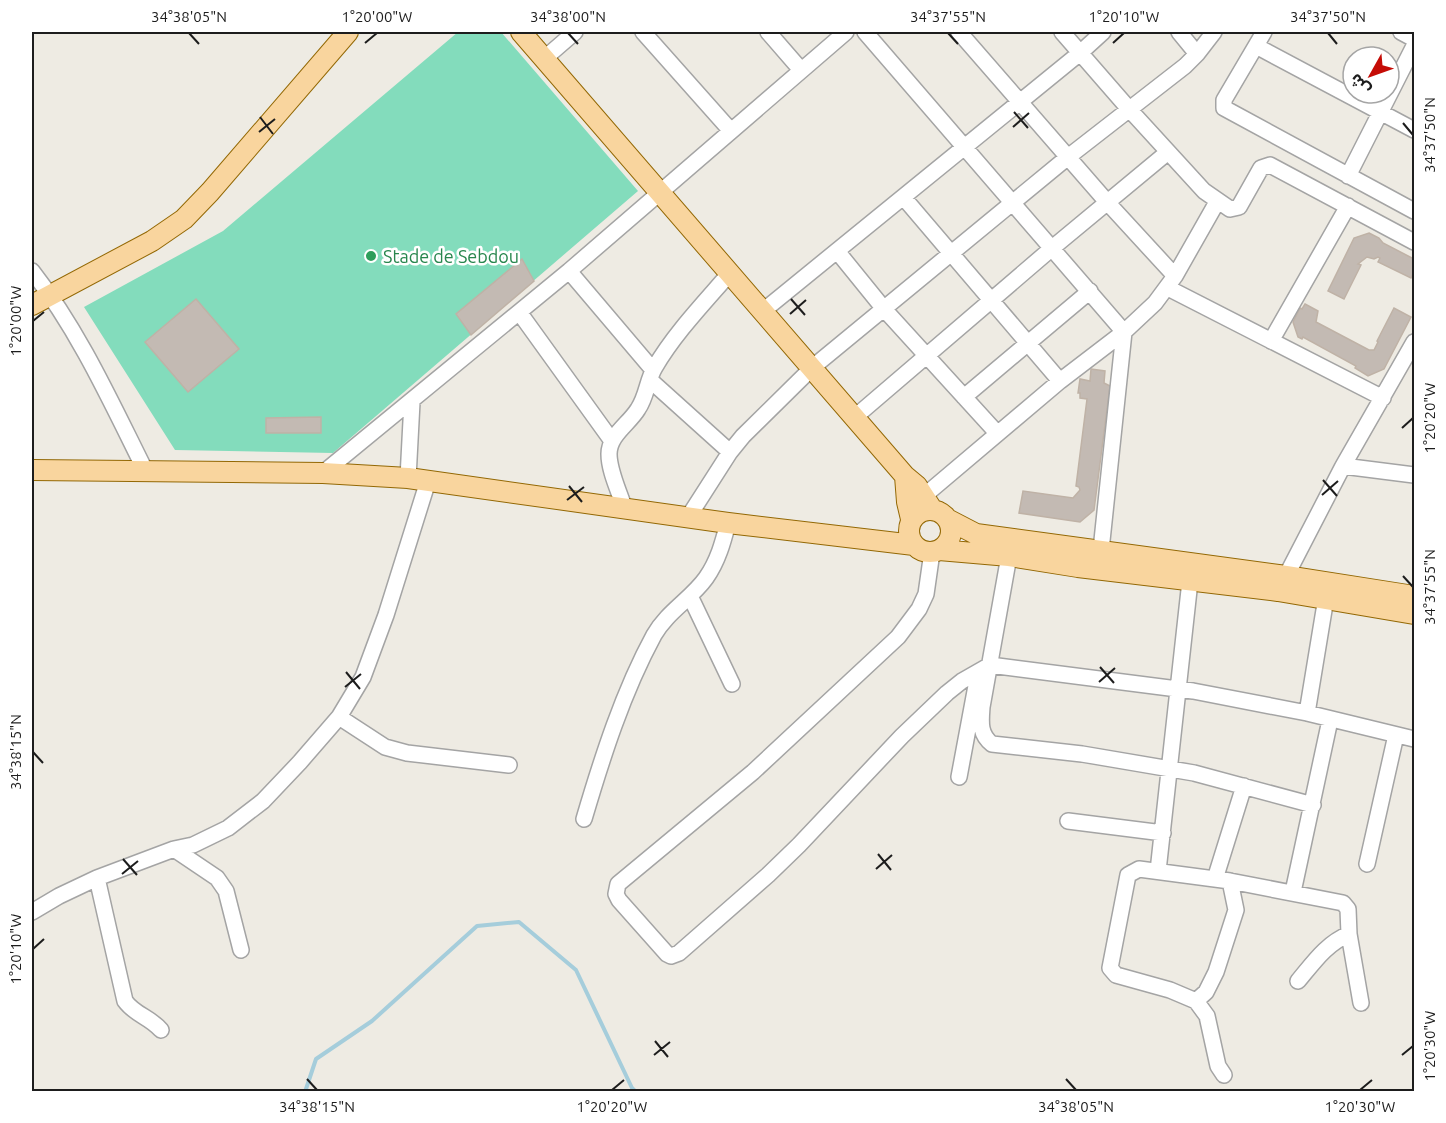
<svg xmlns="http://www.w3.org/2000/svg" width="1446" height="1123" font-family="Ubuntu,'Noto Sans Arabic',sans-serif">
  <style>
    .pitch { fill: #83dcbc }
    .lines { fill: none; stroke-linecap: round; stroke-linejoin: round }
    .stream { stroke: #a5cddb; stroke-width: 4 }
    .building { fill: #c3bab3; stroke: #bfb2a6; stroke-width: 1.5 }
    .minor-casing { stroke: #a4a4a4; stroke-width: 18 }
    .major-casing { stroke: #936804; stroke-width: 22 }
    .minor { stroke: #fff; stroke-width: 15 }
    .major { stroke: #f9d59e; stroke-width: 20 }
    .ticks { fill: none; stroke: #1d1d1d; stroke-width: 2 }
    .leisure-dot { fill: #2e9e5b; stroke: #fff; stroke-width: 2 }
    .labels { text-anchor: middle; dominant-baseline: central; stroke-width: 5; stroke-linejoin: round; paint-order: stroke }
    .leisure-label { font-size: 18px; fill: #27864d; stroke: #fff; text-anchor: start }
    .neatline { fill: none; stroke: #1d1d1d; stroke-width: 2 }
    .ticks-label { font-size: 15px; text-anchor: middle; fill: #1d1d1d }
  </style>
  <rect width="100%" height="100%" fill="#eeebe3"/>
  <!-- pitch -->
  <path class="pitch" d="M458,32h43l137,159 -305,262 -158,-3 -91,-143 139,-76z"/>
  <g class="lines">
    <!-- stream -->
    <path class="stream" d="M305,1092l11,-33 56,-38 105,-95 42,-4 57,48 56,118 4,4"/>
  </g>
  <!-- building -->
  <path class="building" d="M1369,233l10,5 4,5 31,16v13l-3,6 -33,-16 2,-4 -2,-1 -4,2 -7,-2 -9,7 3,1 -17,34 -16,-8 26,-53z
    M522,259l12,22 -63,54 -15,-21z
    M196,299l43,50 -51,43 -43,-50z
    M1305,304l13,7 -2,11 53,28h5l4,-8 -1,-1 17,-33 17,9 -27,52 -16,7 -13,-8 1,-2 -53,-29 -1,2 -4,-2 -5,-15 7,-14 2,1z
    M1091,369l14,2 -1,12 6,3 -16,124 -14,12 -61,-9 4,-22 50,7 7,-8 -1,-3 -3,-1 11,-87 -7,-1v-5h-2l2,-14 10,2z
    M321,417v16h-55v-15z"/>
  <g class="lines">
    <defs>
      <path id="minor" d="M643,32l88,99
        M768,32l33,38
        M865,32l259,300 -23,218
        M959,32l148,170 68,74
        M1062,32l67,77 75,82 26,18 9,-2 22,-39 9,-3 144,77
        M1179,32l18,22
        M1264,32l-40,68v8l190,103
        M1401,32l13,7
        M1256,46l158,84
        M545,58l30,-26
        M1348,176l66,-130
        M904,198l156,183
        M837,251l47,58 113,124
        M32,271c47,60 79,131 113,199
        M569,271l84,99
        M1168,288l215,110
        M763,311l317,-258 23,-21
        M519,312l93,129
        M1271,341l77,-135
        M650,380l80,72
        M964,397l126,-106
        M855,417l196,-168 117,-97
        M1343,466l71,9
        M323,473l246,-202 277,-239
        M408,478l4,-76
        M924,496l136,-115 64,-49 31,-29 20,-27 42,-74
        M624,507c-5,-16 -15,-36 -15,-53 0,-19 20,-30 29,-45 9,-13 9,-29 17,-42 20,-34 49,-64 74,-93
        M689,516l41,-64 13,-16 70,-69 255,-210 117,-91 12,-12 17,-22
        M932,552l-6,42 -7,15 -21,28 -145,135 -135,112 -2,10 3,6 48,54 4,2 8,-3 89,-78 31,-30 103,-109 45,-43 15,-12 28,-16 203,26 114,22 107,26
        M1009,556l-27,151c-1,14 -3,27 10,37l90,10 112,19 119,32
        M1282,584l61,-118 71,-124
        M690,596l42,88
        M1307,713l19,-115
        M339,717l46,30 22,6 102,12
        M959,777l17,-91
        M584,819c18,-61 39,-127 70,-184 13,-23 37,-36 52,-57 12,-17 17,-36 22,-55
        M1068,821l95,12
        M174,849l43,29 9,13 15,59
        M1367,864l29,-129
        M1158,871l32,-290
        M97,878l28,123c10,14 25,16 36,29
        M1215,879l29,-93
        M1293,892l37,-172
        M32,912l27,-16 38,-18 77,-29 19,-4 35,-17 35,-27 37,-39 39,-45 24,-40 23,-62 42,-134
        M1298,981c16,-19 28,-37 51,-47
        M1196,1001l10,-9 10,-20 20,-62 -6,-29
        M1224,1075l-6,-9 -11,-50 -11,-15 -26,-11 -54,-15 -6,-7 18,-93 11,-6 91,12 113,22 5,6 1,25 12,69"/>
      <path id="major" d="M521,32l384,444 12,10 15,23
        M32,305l120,-64 32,-22 26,-27 138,-160
        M32,470l291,3 85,5 320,45 186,22
        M905,476l2,26 4,17
        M909 531a21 21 0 1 1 42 0a21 21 0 1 1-42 0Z
        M949,520l27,14 310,42 128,20
        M939,550l70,6 69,11 200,24 136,23"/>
    </defs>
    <!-- minor casing -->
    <use href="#minor" class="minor-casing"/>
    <!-- major casing -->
    <use href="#major" class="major-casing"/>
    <!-- minor -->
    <use href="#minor" class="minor"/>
    <!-- major -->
    <use href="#major" class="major"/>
  </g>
  <!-- ticks -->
  <path class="ticks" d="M189,33l10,11M568,33l10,11M948,33l10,11M1328,33l9,11M365,43l12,-10M1113,43l11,-10M1014,112l14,16M260,117l13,17M1403,123l10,12M1013,127l16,-14M259,132l16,-13M791,299l14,16M790,314l16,-14M33,321l11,-9M1402,428l11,-10M1323,480l14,16M569,486l13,16M1322,495l16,-14M567,500l17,-13M1403,576l10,11M1100,667l14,16M346,672l14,17M1099,682l16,-14M345,687l16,-13M33,752l10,11M878,854l13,16M123,859l14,16M876,869l16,-14M122,874l16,-13M33,949l11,-10M655,1041l13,16M654,1055l16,-13M1402,1055l11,-9M307,1079l10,11M1066,1079l10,11M612,1090l12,-10M1360,1090l12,-10"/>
  <!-- markers -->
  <circle class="leisure-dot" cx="371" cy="256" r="6"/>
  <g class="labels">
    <!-- leisure labels -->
    <g class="leisure-label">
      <text x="383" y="256">Stade de Sebdou</text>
    </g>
  </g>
  <!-- border -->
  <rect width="1446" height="1123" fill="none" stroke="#ffffff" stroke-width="66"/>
  <!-- north arrow -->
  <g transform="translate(1371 75) rotate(230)"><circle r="28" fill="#ffffff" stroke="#a5a5a5" stroke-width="1.5"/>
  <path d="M0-4.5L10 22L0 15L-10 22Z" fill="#c50c06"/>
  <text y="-9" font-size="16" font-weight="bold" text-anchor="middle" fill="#1d1d1d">ش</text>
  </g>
  <rect x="33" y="33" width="1380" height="1057" class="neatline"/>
  <g class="ticks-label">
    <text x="189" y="22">34°38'05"N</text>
    <text x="377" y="22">1°20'00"W</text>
    <text x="568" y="22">34°38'00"N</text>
    <text x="948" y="22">34°37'55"N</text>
    <text x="1124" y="22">1°20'10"W</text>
    <text x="1328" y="22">34°37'50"N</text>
    <text transform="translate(1430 135) rotate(-90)" y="5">34°37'50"N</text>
    <text transform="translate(16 321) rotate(-90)" y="5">1°20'00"W</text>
    <text transform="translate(1430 418) rotate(-90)" y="5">1°20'20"W</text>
    <text transform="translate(1430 587) rotate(-90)" y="5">34°37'55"N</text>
    <text transform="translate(16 752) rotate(-90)" y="5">34°38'15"N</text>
    <text transform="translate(16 949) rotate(-90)" y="5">1°20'10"W</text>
    <text transform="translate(1430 1046) rotate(-90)" y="5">1°20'30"W</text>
    <text x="317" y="1112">34°38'15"N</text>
    <text x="612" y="1112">1°20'20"W</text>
    <text x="1076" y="1112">34°38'05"N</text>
    <text x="1360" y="1112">1°20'30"W</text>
  </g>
</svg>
